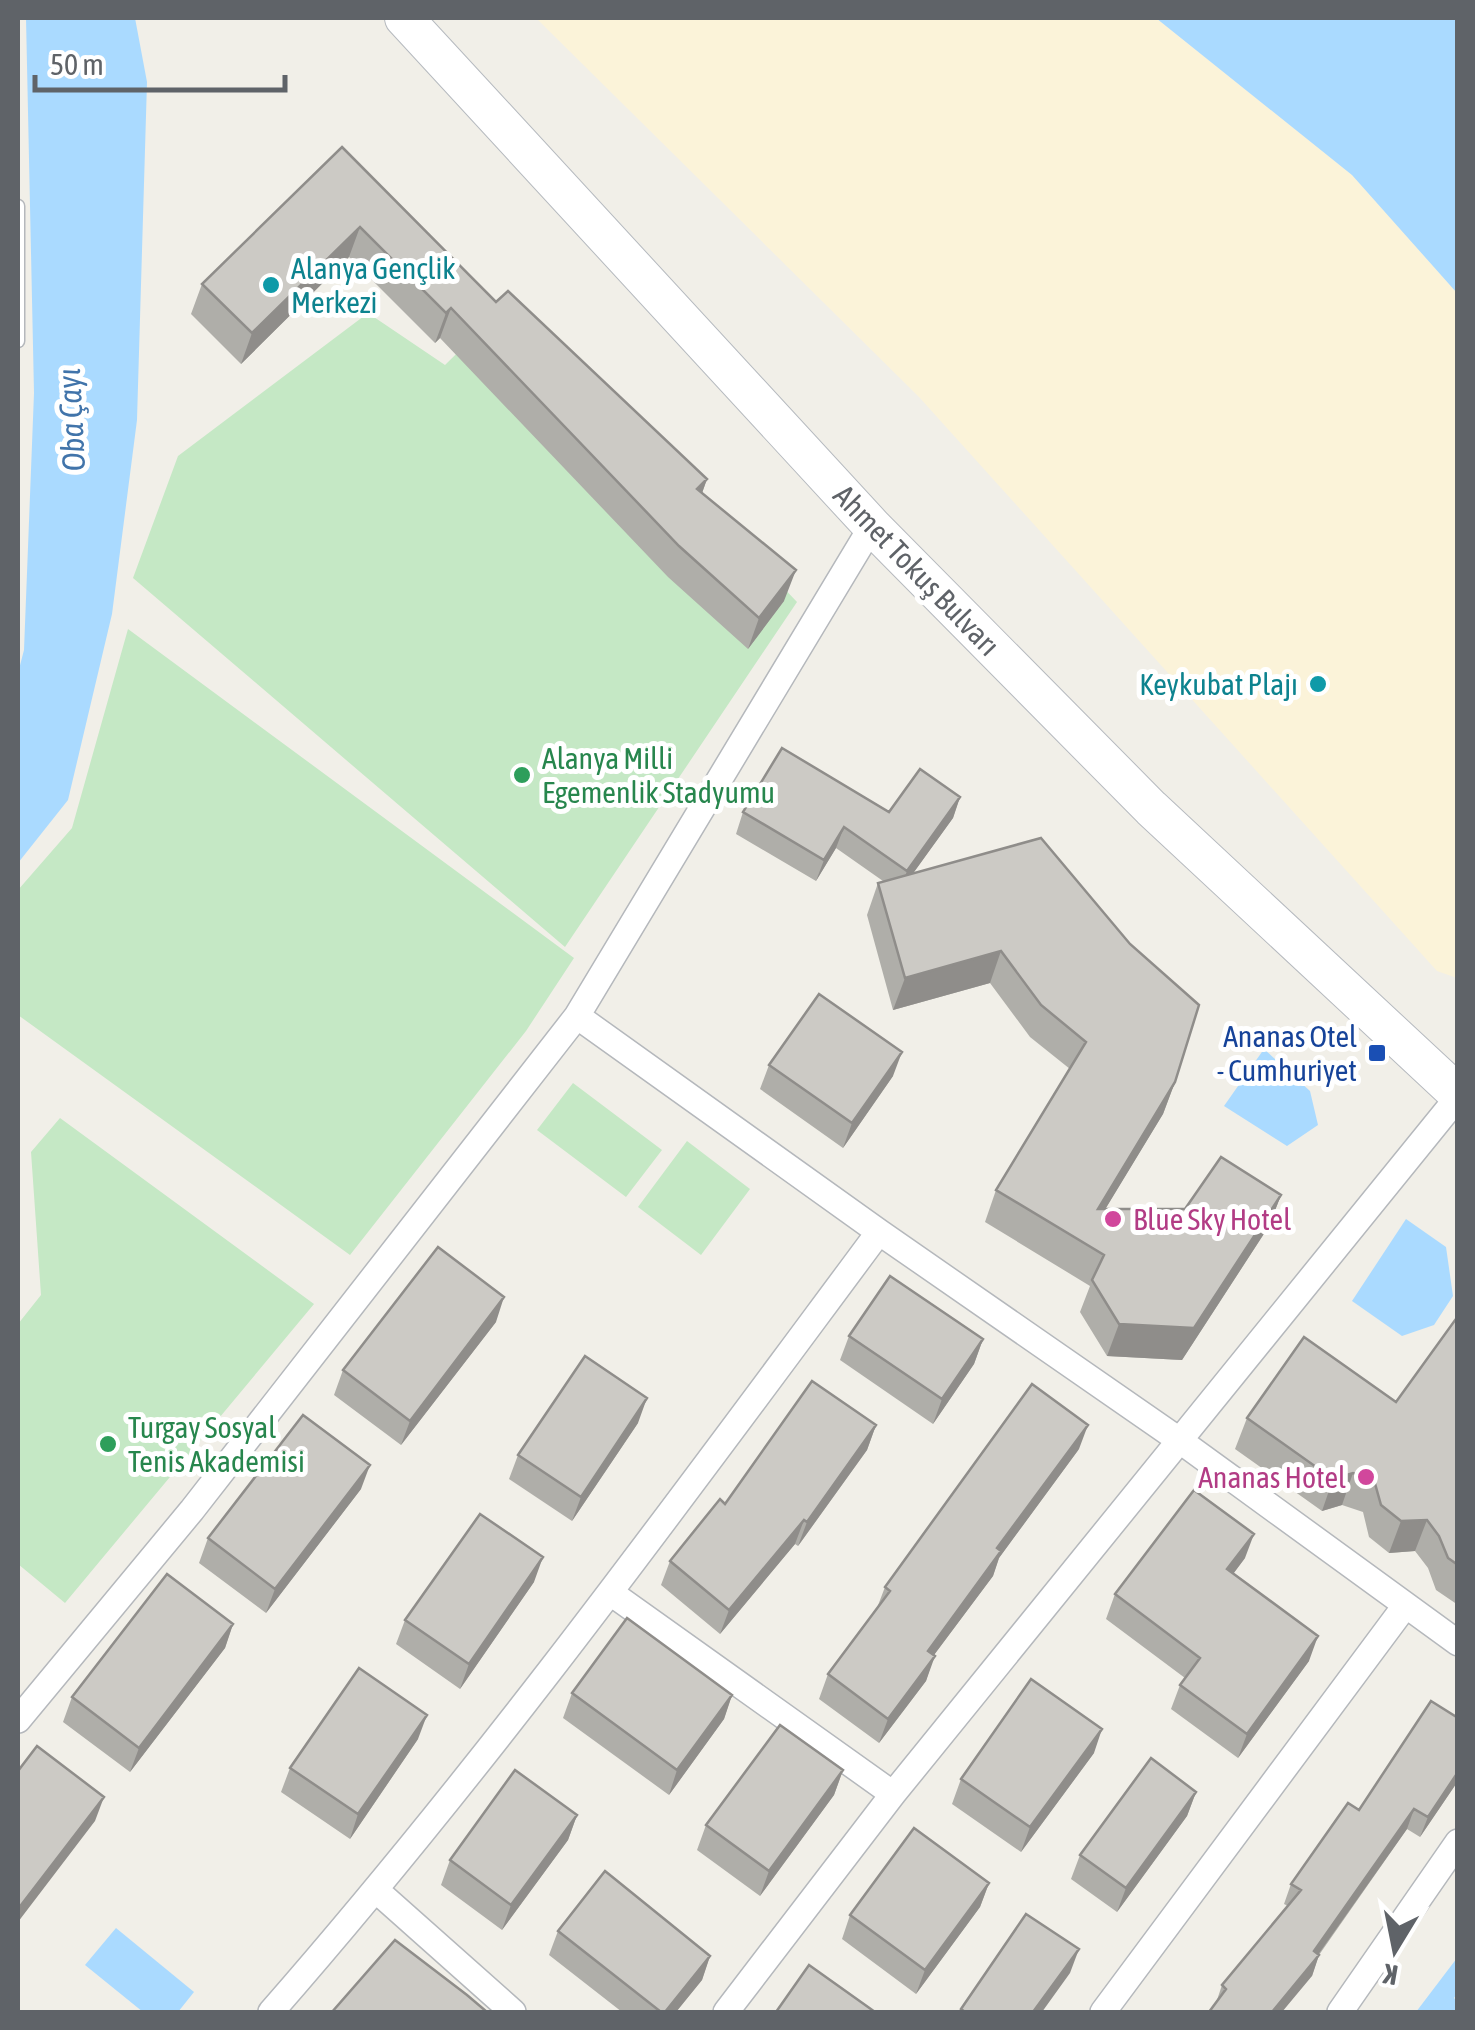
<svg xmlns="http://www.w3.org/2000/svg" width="1475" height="2030" font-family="'Asap Condensed',sans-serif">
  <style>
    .green { fill: #c5e8c5 }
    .sand { fill: #fbf3d9 }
    .water { fill: #aadaff }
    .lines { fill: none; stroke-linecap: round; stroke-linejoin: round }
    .service-casing { stroke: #b5b8bc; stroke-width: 15 }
    .minor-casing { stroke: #b5b8bc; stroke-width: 28 }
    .secondary-casing { stroke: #b6babf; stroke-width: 40 }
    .service { stroke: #fff; stroke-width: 12 }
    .minor { stroke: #fff; stroke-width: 25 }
    .secondary { stroke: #fff; stroke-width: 38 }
    .wall { fill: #afaea9 }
    .shaded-wall { fill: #8f8d8a }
    .building { fill: #cccac5; stroke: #8f8d8a; stroke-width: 2.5 }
    .culture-dot { fill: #0f9aa8; stroke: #fff; stroke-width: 4 }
    .leisure-dot { fill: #2e9e5b; stroke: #fff; stroke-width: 4 }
    .transit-dot { fill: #1a4fb4; stroke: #fff; stroke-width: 4 }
    .hotel-dot { fill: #d1479c; stroke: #fff; stroke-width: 4 }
    .labels { text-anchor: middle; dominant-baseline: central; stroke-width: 10; stroke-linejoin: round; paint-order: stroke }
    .culture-label { font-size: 30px; fill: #0d838f; stroke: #fff; text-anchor: start }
    .street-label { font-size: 30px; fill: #5f6368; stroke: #fff }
    .leisure-label { font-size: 30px; fill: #27864d; stroke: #fff; text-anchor: start }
    .transit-label { font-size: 30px; fill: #164399; stroke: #fff; text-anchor: end }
    .hotel-label { font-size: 30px; fill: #b23c85; stroke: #fff; text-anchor: start }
    .water-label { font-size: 32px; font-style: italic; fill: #4174aa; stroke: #fff }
  </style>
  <rect width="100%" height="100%" fill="#f1efe8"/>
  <!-- green -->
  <path class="green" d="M510,301l287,301 -232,345 -432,-369 45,-122 190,-143 77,52z
    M128,629l446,329 -48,73 -176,224 -332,-240v-125l54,-62z
    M573,1083l89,67 -36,47 -89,-67z
    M60,1118l254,186 -249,299 -47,-39v-240l23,-29 -10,-143z
    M687,1141l63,48 -49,66 -63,-48z"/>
  <!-- sand -->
  <path class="sand" d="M536,18h620l196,157 105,118v685l-20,-7 -518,-574z"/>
  <!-- water -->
  <path class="water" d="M26,18h109l12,64 -10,338 -25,194 -44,186 -50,63v-190l6,-23 10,-257z
    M1156,18h301v275l-105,-118z
    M1264,1049l46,42 8,34 -31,21 -63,-40z
    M1406,1219l40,28 7,49 -19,29 -32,11 -50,-35z
    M116,1928l78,64 -16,20h-35l-58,-47z
    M1457,1958v36l-3,4 3,3v11h-41z"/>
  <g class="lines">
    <defs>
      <path id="service" d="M18,206v135"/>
      <path id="minor" d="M577,1016l302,216 300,208 279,203
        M611,1593l282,201
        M18,1720l174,-210 385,-494 295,-490
        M377,1891l136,121
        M271,2012c217,-248 411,-515 608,-780
        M726,2012l167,-218 565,-697
        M1103,2012l302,-406
        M1340,2012l118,-170"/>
      <path id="secondary" d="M404,18l468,508 279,282 307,286"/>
    </defs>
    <!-- service casing -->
    <use href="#service" class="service-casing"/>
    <!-- minor casing -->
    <use href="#minor" class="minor-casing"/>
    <!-- secondary casing -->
    <use href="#secondary" class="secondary-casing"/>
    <!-- service -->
    <use href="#service" class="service"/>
    <!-- minor -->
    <use href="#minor" class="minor"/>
    <!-- secondary -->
    <use href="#secondary" class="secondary"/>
  </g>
  <!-- wall -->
  <path class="wall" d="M342,147l154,155 211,177 -5,14 82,108 -36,48 -80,-72 -228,-239 -5,5 -86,-86 -108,107 -50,-50 11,-30z
    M960,797l-7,21 -40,55 262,209 -12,32 -58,95h80l96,-14 -12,31 -87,134 -75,-4 -27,-44 10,-26 -105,-64 11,-32 74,-121 -40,-32 -40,-54 -97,27 -26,-95 11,-32 5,-2 -47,-33 -20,33 -80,-47 7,-22h146z
    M769,1065l124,11 -50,72 -83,-59z
    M1458,1316v289l-22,-15 -8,-22 -13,-17 -26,2 -20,-16 -6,-25 -21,-7 -20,6 -87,-62 12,-31 149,-16z
    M496,1322l-95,123 -67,-50 9,-25z
    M849,1336l134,3 -9,25 -41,60 -93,-64z
    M638,1423l-66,98 -63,-42 9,-24z
    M876,1425l-9,25 -69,96 -3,-2 -75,90 -59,-49 9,-24 55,-57z
    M1079,1449l-80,109 -6,18 -59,79 -8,26 -47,62 -60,-44 9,-25 49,-66 8,-21z
    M361,1489l-95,124 -67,-50 9,-25z
    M1245,1558l-12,16 76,87 -71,97 -67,-49 9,-24 5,-7 -79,-59 9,-25z
    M534,1582l-74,107 -64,-45 9,-24z
    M233,1624l-8,24 -95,124 -67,-50 9,-25z
    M572,1693l160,2 -8,24 -55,76 -106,-77z
    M418,1739l-68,100 -69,-47 9,-24z
    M1094,1753l-73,99 -69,-48 9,-25z
    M843,1770l-9,25 -74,101 -63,-46 9,-25z
    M1458,1781l-38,56 -13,-8 -88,126 -7,21 -96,27 6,-18 66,-79 -4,-2 7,-20 68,-74z
    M1196,1792l-9,24 -70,96 -46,-33 9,-24z
    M577,1815l-9,25 -66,90 -61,-45 9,-25z
    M989,1883l-9,24 -64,87 -74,-55 8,-24z
    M558,1931l152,25 -8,24 -26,32h-54l-73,-57z"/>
  <!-- shaded-wall -->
  <path class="shaded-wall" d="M360,227l-11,30 -108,107 11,-31z
    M451,308l-11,30 -5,5 11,-30z
    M707,479l-11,31 1,-21z
    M796,570l-12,31 -36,48 11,-31z
    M960,797l-7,21 -54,75 8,-22z
    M844,827l-8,21 -20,33 8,-21z
    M1001,951l-11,32 -97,27 12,-32z
    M902,1052l-9,24 -50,72 9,-25z
    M1175,1082l-12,32 -77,127 12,-32z
    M1281,1195l-12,31 -87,134 -75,-4 12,-32z
    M504,1297l-8,25 -95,123 9,-24z
    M983,1339l-9,25 -41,60 9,-25z
    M647,1398l-9,25 -66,98 9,-24z
    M876,1425l-9,25 -69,96 9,-24z
    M1088,1425l-9,24 -80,109 -6,18 -74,99 9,-24 69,-103z
    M370,1465l-9,24 -95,124 9,-24z
    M1353,1473l-11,32 -20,6 11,-32z
    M804,1520l-9,24 -75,90 9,-24z
    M1427,1520l-12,31 -26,2 12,-32z
    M1254,1534l-9,24 -27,36 9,-25z
    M543,1557l-9,25 -74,107 9,-25z
    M233,1624l-8,24 -95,124 9,-24z
    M1318,1636l-9,25 -71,97 9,-24z
    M935,1656l-9,25 -47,62 9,-24z
    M732,1695l-8,24 -55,76 8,-25z
    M427,1715l-9,24 -68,100 8,-25z
    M1102,1729l-8,24 -73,99 9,-25z
    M843,1770l-9,25 -74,101 9,-25z
    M1458,1772v9l-38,56 8,-20z
    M1196,1792l-9,24 -70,96 9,-24z
    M104,1797l-9,24 -77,101v-13z
    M1414,1809l-7,20 -97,137 9,-11 -7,21 -30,36h-10z
    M577,1815l-9,25 -66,90 9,-25z
    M989,1883l-9,24 -64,87 9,-24z
    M1079,1949l-9,24 -28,39h-9z
    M710,1956l-8,24 -26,32h-11z"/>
  <!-- building -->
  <path class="building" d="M342,147l154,155 12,-11 199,188 -10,10 99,81 -37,48 -80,-72 -228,-238 -5,5 -86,-86 -108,106 -50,-49z
    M782,748l107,64 31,-43 40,28 -53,74 -63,-44 -20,33 -81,-48z
    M1041,838l89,106 69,61 -24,77 -77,127h87l36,-52 60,38 -87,133 -75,-4 -27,-44 12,-25 -108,-65 90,-148 -45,-37 -40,-54 -96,27 -27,-95z
    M819,994l83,58 -50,71 -83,-58z
    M438,1247l66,50 -94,124 -67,-51z
    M890,1276l93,63 -41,60 -93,-63z
    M1458,1316v249l-10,-7 -9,-22 -12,-16 -26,1 -20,-16 -7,-25 -21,-7 -20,6 -86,-61 57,-81 92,65z
    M585,1356l62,42 -66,99 -63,-42z
    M812,1381l64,44 -69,97 -3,-2 -75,90 -59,-49 50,-62 5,5z
    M1032,1384l56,41 -91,123 4,3 -73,100 7,5 -47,63 -60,-45 62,-83 -5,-4z
    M303,1415l67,50 -95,124 -67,-51z
    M1194,1490l60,44 -27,35 91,67 -71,98 -67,-49 20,-27 -85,-64z
    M480,1514l63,43 -74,107 -64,-44z
    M167,1574l66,50 -94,124 -67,-51z
    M627,1618l105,77 -55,75 -105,-77z
    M359,1668l68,47 -69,99 -68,-46z
    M1031,1679l71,50 -72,98 -69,-48z
    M1431,1701l27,17v54l-30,45 -14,-8 -100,142 5,4 -47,57h-63l17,-23 -4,-4 79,-95 -10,-6 57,-81 11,7z
    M780,1725l63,45 -74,101 -63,-46z
    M37,1746l67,51 -86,112v-138z
    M1151,1758l45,34 -70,96 -46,-33z
    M515,1770l62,45 -66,90 -61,-45z
    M914,1828l75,55 -64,87 -75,-55z
    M605,1871l105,85 -45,56h-4l-103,-81z
    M1026,1914l53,35 -46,63h-68l-4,-3z
    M395,1940l72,55 20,17h-155z
    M809,1965l66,47h-99z"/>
  <!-- markers -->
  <g class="culture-dot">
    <circle cx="271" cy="285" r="10"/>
    <circle cx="1318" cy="684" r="10"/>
  </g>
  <g class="leisure-dot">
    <circle cx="522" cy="775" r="10"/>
    <circle cx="108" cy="1444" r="10"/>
  </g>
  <rect class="transit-dot" x="1367" y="1043" width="20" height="20" rx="5"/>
  <g class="hotel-dot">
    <circle cx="1113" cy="1219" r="10"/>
    <circle cx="1366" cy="1477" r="10"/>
  </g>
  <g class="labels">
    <!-- culture labels -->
    <g class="culture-label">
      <text x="291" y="268">Alanya Gençlik<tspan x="291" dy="34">Merkezi</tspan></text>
      <text x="1298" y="684" text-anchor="end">Keykubat Plajı</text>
    </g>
    <!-- street labels -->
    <g class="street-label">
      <text transform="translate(917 570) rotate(46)">Ahmet Tokuş Bulvarı</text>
    </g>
    <!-- leisure labels -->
    <g class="leisure-label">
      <text x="542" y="758">Alanya Milli<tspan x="542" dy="34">Egemenlik Stadyumu</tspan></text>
      <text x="128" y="1427">Turgay Sosyal<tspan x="128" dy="34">Tenis Akademisi</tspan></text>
    </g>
    <!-- transit labels -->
    <g class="transit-label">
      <text x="1357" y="1036">Ananas Otel<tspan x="1357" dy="34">- Cumhuriyet</tspan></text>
    </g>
    <!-- hotel labels -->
    <g class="hotel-label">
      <text x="1133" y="1219">Blue Sky Hotel</text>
      <text x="1346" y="1477" text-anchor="end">Ananas Hotel</text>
    </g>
    <!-- water labels -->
    <g class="water-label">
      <text transform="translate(71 420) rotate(-93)">Oba Çayı</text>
    </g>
  </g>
  <!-- border -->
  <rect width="1475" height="2030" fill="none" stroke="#5f6368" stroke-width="40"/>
  <!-- north arrow -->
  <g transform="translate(1395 1950) rotate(190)" stroke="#ffffff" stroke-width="8" paint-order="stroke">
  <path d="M0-8L18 38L0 25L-18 38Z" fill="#5f6368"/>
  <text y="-15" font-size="28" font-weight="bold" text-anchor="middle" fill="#5f6368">K</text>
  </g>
  <!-- scale -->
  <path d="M35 75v15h250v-15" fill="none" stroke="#5f6368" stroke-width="5"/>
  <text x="50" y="75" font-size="30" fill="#5f6368" stroke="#ffffff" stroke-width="8" paint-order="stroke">50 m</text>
</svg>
